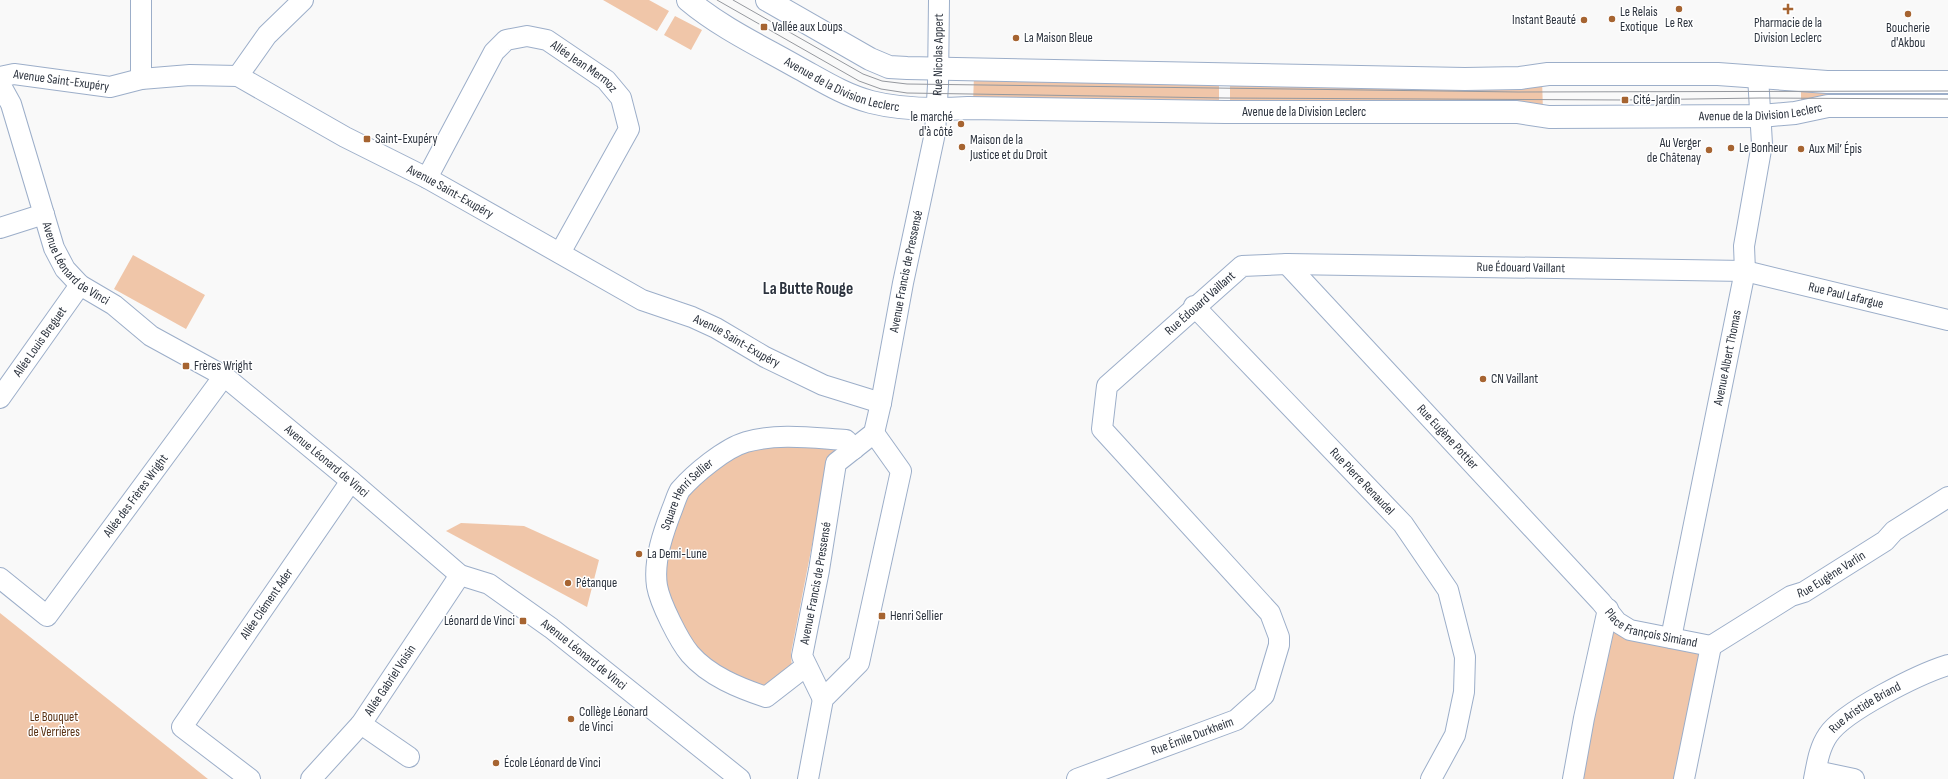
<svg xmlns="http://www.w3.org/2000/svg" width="1948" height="779" font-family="'Sofia Sans Condensed',sans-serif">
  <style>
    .green { fill: #f0c6a9 }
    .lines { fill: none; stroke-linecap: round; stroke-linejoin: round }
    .minor-casing { stroke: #9caec9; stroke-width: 22 }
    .major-casing { stroke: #9caec9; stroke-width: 24 }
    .minor { stroke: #fff; stroke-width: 20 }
    .major { stroke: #fff; stroke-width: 22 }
    .tram { stroke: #95989e; stroke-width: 1 }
    .poi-dot { fill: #a66431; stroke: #fff; stroke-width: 1.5 }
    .labels { text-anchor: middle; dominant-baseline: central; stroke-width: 3; stroke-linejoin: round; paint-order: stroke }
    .poi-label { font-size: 13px; fill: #2c333e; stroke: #fff; text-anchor: start }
    .street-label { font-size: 13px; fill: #2c333e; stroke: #fff }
    .park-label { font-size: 13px; fill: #593214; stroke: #fff }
    .district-label { font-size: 17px; font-weight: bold; fill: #2c333e; stroke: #fff }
  </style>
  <rect width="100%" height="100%" fill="#f9f9f9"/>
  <!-- green -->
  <path class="green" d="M603,0h46l20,11 -12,20z
    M675,16l27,14 -11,20 -27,-15z
    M974,76l245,3v28l-246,-4z
    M1542,79l1,32 -313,-4v-27z
    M1801,82l147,5v16l-147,4z
    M133,255l72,40 -19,34 -72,-40z
    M841,443l-12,15 -38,195 1,17 -32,23 -71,-47 -18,-36 -8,-36 4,-39 17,-39 35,-35 37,-15z
    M461,523l63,3 75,34 -12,47 -141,-76z
    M1608,609l9,13 94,24 -27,133h-111z
    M0,613l208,166h-208z"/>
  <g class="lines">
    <defs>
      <g id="minor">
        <path d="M141,0v79"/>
        <path d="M238,76l29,-41 36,-35"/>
        <path id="s1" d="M0,77l14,-3 96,13 31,-8 49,-4 48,1 107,61 82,41 83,47 132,75 50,17 24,11 49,29 58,28 58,18"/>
        <path id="s2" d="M0,84l11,20 43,144 11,21 15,16 34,20 37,31 73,40 127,105 109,94 29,9 62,44 189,151"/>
        <path id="s3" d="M427,178l67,-126 12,-12 21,-4 20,4 59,40 15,18 8,31 -69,124"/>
        <path d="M0,228l44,-14"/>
        <path id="s4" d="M1287,264l314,338 16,20 13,8 81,16"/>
        <path id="s5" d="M1194,306l209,218 45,66 17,67 -1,35 -9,43 -24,44"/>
        <path id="s6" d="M0,398l80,-113"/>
        <path id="s7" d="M0,578l47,38 177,-240"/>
        <path id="s8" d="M1671,638l74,-367 -1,-25 18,-102 -4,-68"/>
        <path id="s9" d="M1711,646l80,-50 13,-4 81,-51 9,-10 54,-34"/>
        <path id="s10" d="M806,666l-40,31c-27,-9 -57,-21 -76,-43 -11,-13 -30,-51 -33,-68 -4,-26 7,-56 16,-79 2,-5 4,-12 7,-17 14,-16 45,-42 66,-48 32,-9 67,-4 100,-2l8,9"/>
        <path id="s11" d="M823,699l-21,-43 17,-86 17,-107 38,-30 7,-30 22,-120 32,-150 3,-48 1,-85"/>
        <path d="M361,724l48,33"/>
        <path d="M1816,771l38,8"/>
        <path id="s12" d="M250,779l-68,-52 169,-246"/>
        <path id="s13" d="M311,779l50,-55 99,-149"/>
        <path d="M808,779l15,-80 36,-36 42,-192 -27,-38"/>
        <path id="s14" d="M1077,779l159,-59 28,-25 15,-50v-8l-9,-24 -168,-184 5,-43 135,-120 45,-2 458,7 203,49"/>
        <path d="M1573,779l11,-61 24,-109"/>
        <path d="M1684,779l27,-133"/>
        <path id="s15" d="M1814,779c3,-15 5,-31 14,-44 16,-24 91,-61 120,-70"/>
      </g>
      <g id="major">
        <path id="s16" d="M688,0c32,27 72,46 109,67 24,13 47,28 74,35 31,8 65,8 97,6l257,4h292l32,5 212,-1 34,-3 33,-7h120"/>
        <path d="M767,0l103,59 19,8 18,1 558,11 55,-1 28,-4h170l109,8h121"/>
      </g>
    </defs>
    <!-- minor casing -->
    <use href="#minor" class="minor-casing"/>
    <!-- major casing -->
    <use href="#major" class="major-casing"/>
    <!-- minor -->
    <use href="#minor" class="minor"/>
    <!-- major -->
    <use href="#major" class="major"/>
    <!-- tram -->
    <path class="tram" d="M717,0l142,81 22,8 26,4 318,5 400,2 135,-2 188,1
      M733,0l130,74 19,7 25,3 611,8 430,-1"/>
  </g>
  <!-- markers -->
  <g class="poi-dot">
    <circle cx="1679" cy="9" r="4"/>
    <path d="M1786 3h4v4h4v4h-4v4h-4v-4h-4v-4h4z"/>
    <circle cx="1908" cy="14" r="4"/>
    <circle cx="1612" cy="19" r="4"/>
    <circle cx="1584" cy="20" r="4"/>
    <rect x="760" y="23" width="8" height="8" rx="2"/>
    <circle cx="1016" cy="38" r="4"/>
    <rect x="1621" y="96" width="8" height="8" rx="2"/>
    <circle cx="961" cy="124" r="4"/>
    <rect x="363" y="135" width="8" height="8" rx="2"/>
    <circle cx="962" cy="147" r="4"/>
    <circle cx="1731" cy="148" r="4"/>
    <circle cx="1801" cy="149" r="4"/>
    <circle cx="1709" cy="150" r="4"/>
    <rect x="182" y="362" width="8" height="8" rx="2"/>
    <circle cx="1483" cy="379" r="4"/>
    <circle cx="639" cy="554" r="4"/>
    <circle cx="568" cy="583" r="4"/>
    <rect x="878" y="612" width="8" height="8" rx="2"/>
    <rect x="519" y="617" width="8" height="8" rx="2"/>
    <circle cx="571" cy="719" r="4"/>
    <circle cx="496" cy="763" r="4"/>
  </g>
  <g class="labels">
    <!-- poi labels -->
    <g class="poi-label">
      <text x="1620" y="12">Le Relais<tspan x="1620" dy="15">Exotique</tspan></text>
      <text x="1576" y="20" text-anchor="end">Instant Beauté</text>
      <text x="1679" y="23" text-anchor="middle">Le Rex</text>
      <text x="1788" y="23" text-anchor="middle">Pharmacie de la<tspan x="1788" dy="15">Division Leclerc</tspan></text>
      <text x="772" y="27">Vallée aux Loups</text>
      <text x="1908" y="28" text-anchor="middle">Boucherie<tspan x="1908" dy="15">d'Akbou</tspan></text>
      <text x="1024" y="38">La Maison Bleue</text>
      <text x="1633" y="100">Cité-Jardin</text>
      <text x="953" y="117" text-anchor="end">le marché<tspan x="953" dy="15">d'à côté</tspan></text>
      <text x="375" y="139">Saint-Exupéry</text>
      <text x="970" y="140">Maison de la<tspan x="970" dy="15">Justice et du Droit</tspan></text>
      <text x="1701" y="143" text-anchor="end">Au Verger<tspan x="1701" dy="15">de Châtenay</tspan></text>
      <text x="1739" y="148">Le Bonheur</text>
      <text x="1809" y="149">Aux Mil’ Épis</text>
      <text x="194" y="366">Frères Wright</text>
      <text x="1491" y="379">CN Vaillant</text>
      <text x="647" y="554">La Demi-Lune</text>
      <text x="576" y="583">Pétanque</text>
      <text x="890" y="616">Henri Sellier</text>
      <text x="515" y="621" text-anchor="end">Léonard de Vinci</text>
      <text x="579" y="712">Collège Léonard<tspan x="579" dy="15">de Vinci</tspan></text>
      <text x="504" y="763">École Léonard de Vinci</text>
    </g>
    <!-- street labels -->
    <g class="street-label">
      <text stroke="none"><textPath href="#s11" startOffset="677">Rue Nicolas Appert</textPath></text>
      <text stroke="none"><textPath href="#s3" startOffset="247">Allée Jean Mermoz</textPath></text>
      <text stroke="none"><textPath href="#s1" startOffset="62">Avenue Saint-Exupéry</textPath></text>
      <text stroke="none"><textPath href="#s16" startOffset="177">Avenue de la Division Leclerc</textPath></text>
      <text stroke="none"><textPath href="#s16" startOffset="1101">Avenue de la Division Leclerc</textPath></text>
      <text stroke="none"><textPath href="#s16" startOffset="644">Avenue de la Division Leclerc</textPath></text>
      <text stroke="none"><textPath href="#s1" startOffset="482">Avenue Saint-Exupéry</textPath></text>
      <text stroke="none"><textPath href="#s2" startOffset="199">Avenue Léonard de Vinci</textPath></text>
      <text stroke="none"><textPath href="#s14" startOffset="1045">Rue Édouard Vaillant</textPath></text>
      <text stroke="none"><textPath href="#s11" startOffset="457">Avenue Francis de Pressensé</textPath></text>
      <text stroke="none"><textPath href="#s14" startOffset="1373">Rue Paul Lafargue</textPath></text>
      <text stroke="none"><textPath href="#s14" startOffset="710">Rue Édouard Vaillant</textPath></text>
      <text stroke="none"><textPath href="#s1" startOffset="806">Avenue Saint-Exupéry</textPath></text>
      <text stroke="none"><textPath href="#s6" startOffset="69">Allée Louis Breguet</textPath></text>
      <text stroke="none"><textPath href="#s8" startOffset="286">Avenue Albert Thomas</textPath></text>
      <text stroke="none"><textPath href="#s4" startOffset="236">Rue Eugène Pottier</textPath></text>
      <text stroke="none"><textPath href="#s2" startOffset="523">Avenue Léonard de Vinci</textPath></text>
      <text stroke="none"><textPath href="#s5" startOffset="243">Rue Pierre Renaudel</textPath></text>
      <text stroke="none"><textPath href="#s7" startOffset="210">Allée des Frères Wright</textPath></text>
      <text stroke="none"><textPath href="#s10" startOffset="315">Square Henri Sellier</textPath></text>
      <text stroke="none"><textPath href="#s9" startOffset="140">Rue Eugène Varlin</textPath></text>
      <text stroke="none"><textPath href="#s11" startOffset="122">Avenue Francis de Pressensé</textPath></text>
      <text stroke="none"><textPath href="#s12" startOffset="235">Allée Clément Ader</textPath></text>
      <text stroke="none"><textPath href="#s4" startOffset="521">Place François Simiand</textPath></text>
      <text stroke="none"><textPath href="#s2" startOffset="847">Avenue Léonard de Vinci</textPath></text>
      <text stroke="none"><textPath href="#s13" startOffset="127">Allée Gabriel Voisin</textPath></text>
      <text stroke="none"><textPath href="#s15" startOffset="93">Rue Aristide Briand</textPath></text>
      <text stroke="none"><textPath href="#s14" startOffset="123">Rue Émile Durkheim</textPath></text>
    </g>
    <!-- park labels -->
    <g class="park-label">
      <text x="54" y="717">Le Bouquet<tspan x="54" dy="15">de Verrières</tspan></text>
    </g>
    <!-- district labels -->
    <g class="district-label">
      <text x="808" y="289">La Butte Rouge</text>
    </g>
  </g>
</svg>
